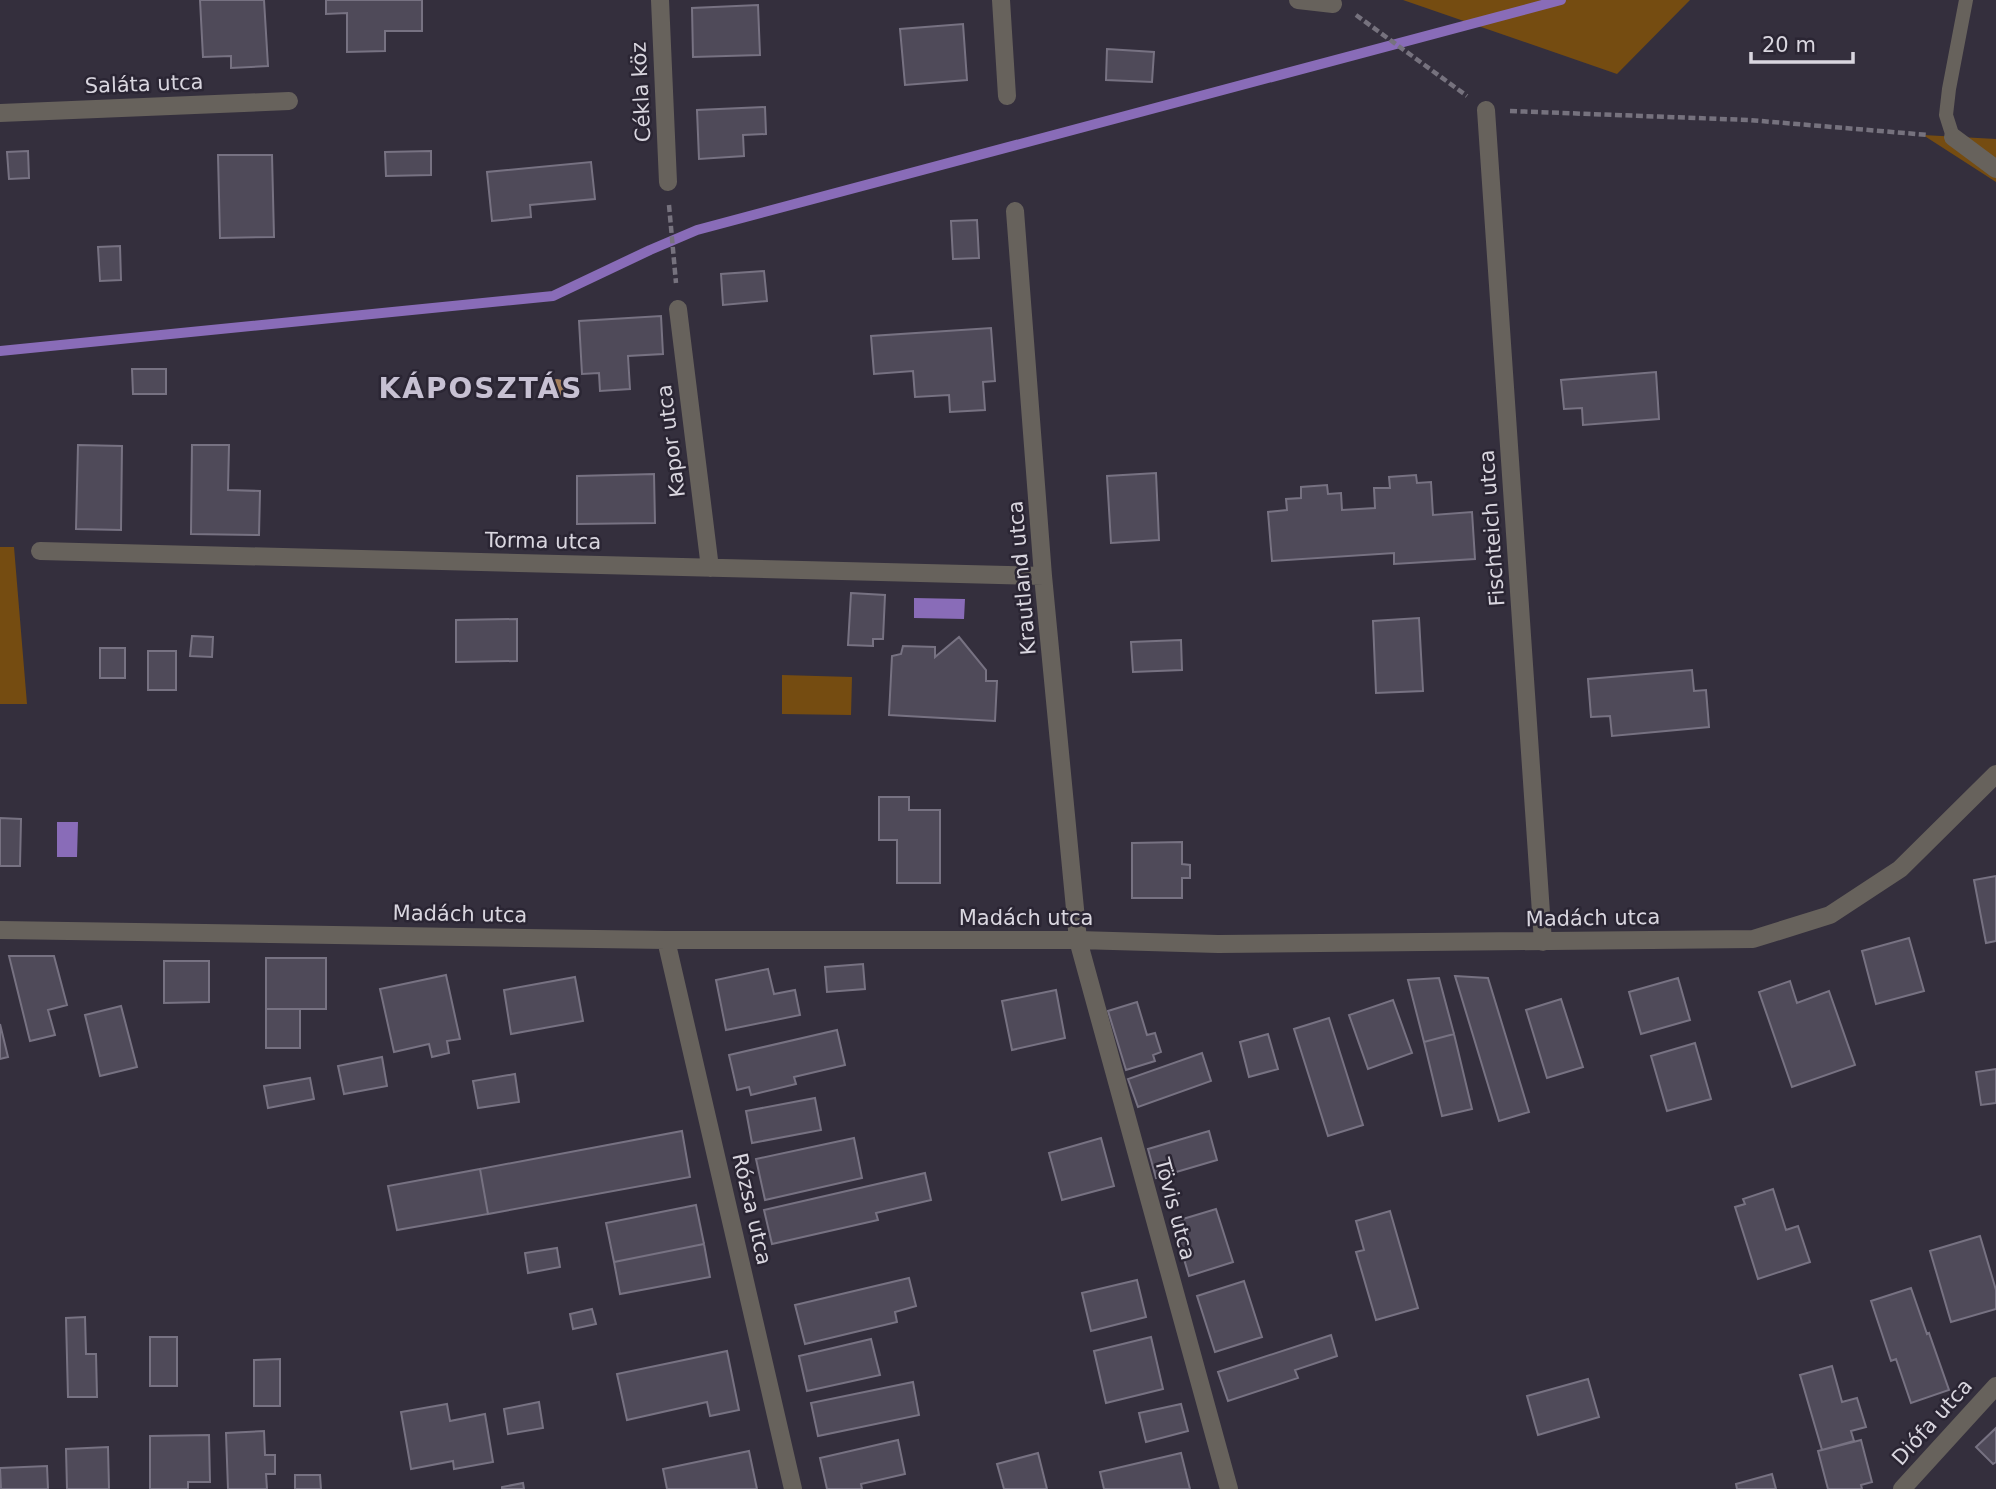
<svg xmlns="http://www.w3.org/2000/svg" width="1996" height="1489" font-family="'DejaVu Sans',sans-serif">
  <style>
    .green { fill: #754c11 }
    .water { fill: #896cb8 }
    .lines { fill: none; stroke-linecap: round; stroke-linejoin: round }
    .stream { stroke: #896cb8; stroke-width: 10 }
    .building { fill: #4f4a59; stroke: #777282; stroke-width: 2 }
    .path { stroke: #76727e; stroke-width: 4.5; stroke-dasharray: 7 3.5; stroke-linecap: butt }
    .lane { stroke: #67625c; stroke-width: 14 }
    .street { stroke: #67625c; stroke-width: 18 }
    .tree { fill: #a47f5c }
    .labels { text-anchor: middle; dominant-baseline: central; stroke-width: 5; stroke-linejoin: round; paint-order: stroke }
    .street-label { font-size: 21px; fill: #d9d6df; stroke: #2a2533 }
    .district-label { font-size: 28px; font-weight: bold; letter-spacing: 2px; fill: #c7c1d3; stroke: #2a2533 }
  </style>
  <rect width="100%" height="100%" fill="#342f3d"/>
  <!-- green -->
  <path class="green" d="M1403,0h287l-73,74z
    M1923,135l73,4v43z
    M0,547h14l13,157h-27z
    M782,675l70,2 -1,38 -69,-1z"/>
  <!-- water -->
  <path class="water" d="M914,598l51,1 -1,20 -50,-1z
    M57,822h21l-1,35h-20z"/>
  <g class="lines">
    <!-- stream -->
    <path class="stream" d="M0,351l553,-55 97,-46 47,-20 864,-230"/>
  </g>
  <!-- building -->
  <path class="building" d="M200,0h64l4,66 -37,2v-12l-28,1z
    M326,0h96v31h-37v20l-38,1v-39l-21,1z
    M758,5l2,50 -67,2 -1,-49z
    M963,24l4,56 -62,5 -5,-56z
    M1107,49l47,3 -2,30 -46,-2z
    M765,107l1,27 -23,1 1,21 -45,3 -2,-49z
    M28,151l1,27 -20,1 -2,-27z
    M431,151v24l-45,1 -1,-24z
    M218,155h54l2,82 -54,1z
    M591,162l4,37 -65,6 1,12 -39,4 -5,-49z
    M977,220l2,38 -26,1 -2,-38z
    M120,246l1,34 -21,1 -2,-34z
    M764,271l3,30 -44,4 -2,-31z
    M661,316l2,38 -35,2 2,33 -30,2 -1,-18 -17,1 -3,-53z
    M991,328l4,53 -12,1 2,28 -35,2 -1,-17 -34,2 -2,-26 -39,3 -3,-38z
    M132,369h34v25h-33z
    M1656,372l3,47 -76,6 -1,-17 -18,1 -3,-29z
    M78,445l44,1 -1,84 -45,-1z
    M192,445h37l-1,45 32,1 -1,44 -68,-1z
    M1156,473l3,67 -48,3 -4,-67z
    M654,474l1,49 -78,1v-48z
    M1416,475l1,8 14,-1 2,33 39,-3 3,47 -81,5v-11l-122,8 -4,-49 19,-2 -1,-11 15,-1v-11l26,-2 1,9 13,-1 1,17 33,-2 -1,-20h16l-1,-11z
    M851,593l34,2 -2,44h-10v7l-25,-1z
    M1419,618l4,73 -47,2 -3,-72z
    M517,619v42l-61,1v-42z
    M192,636l21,1 -1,20 -22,-1z
    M959,637l27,33v11h11l-2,40 -106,-6 3,-59 9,-2 2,-8 32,1v10z
    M1181,640l1,30 -49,2 -2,-30z
    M100,648h25v30h-25z
    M148,651h28v39h-28z
    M1692,670l2,21 12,-1 3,37 -97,9 -2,-20 -19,1 -3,-38z
    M879,797h30v13h31v73h-43v-43h-18z
    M0,818l21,1 -1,47h-20z
    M1182,842v22l8,1v13h-8v20h-50v-55z
    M1996,876v65l-10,2 -12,-63z
    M1909,938l15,53 -48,13 -14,-53z
    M9,956h45l13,49 -19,5 7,25 -25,6z
    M266,958h60v51h-60z
    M164,961h45v41l-45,1z
    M863,964l2,25 -38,3 -2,-25z
    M768,969l6,25 21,-4 5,25 -74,15 -10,-50z
    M446,975l14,64 -13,2 2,12 -17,4 -3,-13 -35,8 -14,-63z
    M1455,976l33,2 41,134 -30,9z
    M575,977l8,44 -72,13 -7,-44z
    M1439,978l15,56 -30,8 -16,-62z
    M1678,978l12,42 -49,14 -12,-42z
    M1790,981l7,22 32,-12 26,74 -63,22 -33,-95z
    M1056,990l9,48 -53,12 -10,-49z
    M1561,999l22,68 -36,11 -21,-68z
    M1393,1000l19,53 -44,16 -19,-54z
    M1137,1002l10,33 8,-2 6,19 -8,3 2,6 -29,9 -18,-59z
    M121,1006l16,61 -37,9 -15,-61z
    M266,1009h34v39h-34z
    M1329,1018l34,107 -35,11 -34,-107z
    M0,1024l8,33 -8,2z
    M837,1030l8,35 -51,12 2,7 -45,11 -2,-8 -12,3 -8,-35z
    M1268,1034l10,35 -29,8 -9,-35z
    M1454,1034l18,75 -30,7 -18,-74z
    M1695,1043l16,56 -44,12 -16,-55z
    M1202,1053l9,28 -73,26 -10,-28z
    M382,1057l5,29 -43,8 -6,-28z
    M1996,1069v34l-15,2 -5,-33z
    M515,1074l4,28 -41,6 -5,-27z
    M310,1078l4,21 -46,9 -4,-22z
    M815,1098l6,32 -69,13 -6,-32z
    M682,1131l8,46 -202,37 -8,-45z
    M1209,1131l8,29 -61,18 -8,-29z
    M854,1138l8,40 -97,22 -9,-41z
    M1101,1138l13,48 -52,14 -13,-47z
    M480,1169l8,45 -91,16 -9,-44z
    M925,1173l6,27 -55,13 2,7 -106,24 -8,-34z
    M1773,1189l13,41 12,-4 12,36 -52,17 -23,-72 10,-3 -2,-5z
    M696,1205l8,39 -90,18 -8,-39z
    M1216,1209l17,53 -44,14 -16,-54z
    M1390,1211l28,97 -42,12 -20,-68 8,-2 -8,-29z
    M1980,1236l16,54v19l-45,13 -21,-71z
    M704,1244l6,33 -90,17 -6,-32z
    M557,1248l3,19 -32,6 -3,-20z
    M909,1278l7,28 -21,6 2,10 -92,22 -10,-39z
    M1137,1280l9,37 -55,14 -9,-38z
    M1244,1281l18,56 -47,15 -18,-56z
    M1911,1288l16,46 2,-1 20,57 -38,13 -15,-44 -5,2 -20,-60z
    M592,1309l4,15 -23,5 -3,-15z
    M85,1317l1,37h10l1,43h-29l-2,-79z
    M1331,1335l6,21 -42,14 3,8 -70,23 -10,-29z
    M150,1337h27v49h-27z
    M1151,1337l12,52 -57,14 -12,-52z
    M871,1339l9,36 -73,16 -8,-35z
    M727,1351l12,59 -29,6 -3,-14 -80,18 -10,-46z
    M280,1359v47h-26v-46z
    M1832,1366l10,36 15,-4 9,29 -15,4 3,10 -32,9 -22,-75z
    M1588,1379l11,38 -61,18 -11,-39z
    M913,1382l6,33 -101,21 -7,-33z
    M539,1402l4,26 -35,6 -4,-25z
    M447,1404l3,17 35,-7 8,48 -39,7 -1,-8 -42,8 -10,-57z
    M1181,1404l7,27 -42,11 -7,-29z
    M1996,1428v34l-3,2 -17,-17z
    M264,1431l1,24h10v19h-9l1,15h-39l-2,-56z
    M209,1435l1,47h-22v7h-38v-53z
    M898,1440l7,34 -44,10 1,5h-35l-7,-31z
    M1861,1440l11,42 -11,3 1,4h-34l-10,-38z
    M108,1447l1,42h-42l-1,-40z
    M749,1451l8,38h-90l-4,-20z
    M1038,1453l9,36h-43l-7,-25z
    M1181,1453l9,36h-86l-4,-17z
    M47,1466l1,23h-47l-1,-21z
    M1772,1474l4,15h-39l-1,-5z
    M295,1475h25l1,14h-26z
    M523,1483l1,6h-22v-2z"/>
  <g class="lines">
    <!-- path -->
    <path class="path" d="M1356,15l111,81
      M1510,111l239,9 179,15
      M669,205l7,78"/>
    <!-- lane -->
    <path class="lane" d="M1953,137l-7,-22 3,-26 17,-89"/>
    <!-- street -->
    <path class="street" d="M660,0l8,182
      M1001,0l6,96
      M1298,0l35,4
      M1486,110l57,832
      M0,113l289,-12
      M1953,137l43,32
      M1015,211l28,365 35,364 151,549
      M678,309l32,259
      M40,551l1003,25
      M0,930l666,10h412l140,4 535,-5 77,-24 70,-46 96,-95
      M666,940l127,549
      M1902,1489l94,-103"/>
  </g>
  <!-- trees -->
  <circle class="tree" cx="557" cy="389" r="10"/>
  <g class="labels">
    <!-- street labels -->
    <g class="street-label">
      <text transform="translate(144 84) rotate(-2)">Saláta utca</text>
      <text transform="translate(641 92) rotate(-93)">Cékla köz</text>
      <text transform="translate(671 441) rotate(-97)">Kapor utca</text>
      <text transform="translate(1492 528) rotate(-94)">Fischteich utca</text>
      <text transform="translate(543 541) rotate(1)">Torma utca</text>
      <text transform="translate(1022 578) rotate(-95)">Krautland utca</text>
      <text transform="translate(460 914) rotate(1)">Madách utca</text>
      <text x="1026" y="918">Madách utca</text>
      <text transform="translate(1593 918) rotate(-1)">Madách utca</text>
      <text transform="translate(752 1209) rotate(77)">Rózsa utca</text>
      <text transform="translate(1175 1209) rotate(75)">Tövis utca</text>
      <text transform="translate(1932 1422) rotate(-48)">Diófa utca</text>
    </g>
    <!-- district labels -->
    <g class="district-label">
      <text x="481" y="388">KÁPOSZTÁS</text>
    </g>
  </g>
  <!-- scale -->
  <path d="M1751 52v10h102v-10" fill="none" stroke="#d9d6df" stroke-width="3.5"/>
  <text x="1762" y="52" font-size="21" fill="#d9d6df" stroke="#2a2533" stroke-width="5" paint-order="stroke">20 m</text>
</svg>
